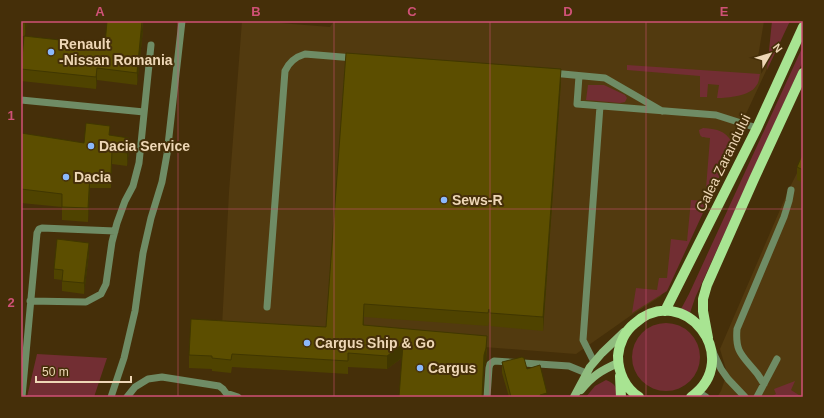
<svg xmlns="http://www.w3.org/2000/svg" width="824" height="418" font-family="Arial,sans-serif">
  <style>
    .built { fill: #523a0f }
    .green { fill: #722e33 }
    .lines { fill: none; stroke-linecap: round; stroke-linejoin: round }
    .lane { stroke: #6f8c65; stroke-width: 7 }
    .secondary { stroke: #90bd7f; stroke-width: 8 }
    .primary { stroke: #a8e492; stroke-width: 10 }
    .wall { fill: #4f4300 }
    .shaded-wall { fill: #403700 }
    .building { fill: #5c4e00; stroke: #403700 }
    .grid { fill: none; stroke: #cf5176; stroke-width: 1; stroke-opacity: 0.55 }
    .poi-dot { fill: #8bb9fc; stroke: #452f09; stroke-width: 1.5 }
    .labels { text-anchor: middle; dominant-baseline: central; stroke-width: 4; stroke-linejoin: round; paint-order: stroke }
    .poi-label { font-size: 14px; font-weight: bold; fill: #eed7b6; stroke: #452f09; text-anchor: start }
    .street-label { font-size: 14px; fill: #eed7b6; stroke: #452f09 }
    .neatline { fill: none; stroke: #cf5176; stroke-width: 1.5 }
    .grid-label { font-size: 13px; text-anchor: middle; font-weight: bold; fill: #cf5176 }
  </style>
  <rect width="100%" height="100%" fill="#452f09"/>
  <!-- built -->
  <path class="built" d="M242,21h38v2l50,4 4,-6h430l-6,36 14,1 -111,238 -28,18 -57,40 -354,-27 7,-135z
    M803,161v236h-86l4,-6 6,-18 -7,-24 69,-160z"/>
  <!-- green -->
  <path class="green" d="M772,21h18l-23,49z
    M803,46v15l-108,237 -5,15 -9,-4 8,-15z
    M627,65l133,9c-1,4 -1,9 -4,12 -6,10 -28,12 -39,12l2,-13 -11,-1 -1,13h-7v-21l-73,-6z
    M588,85h16l21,10 2,3 -2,4 -5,1 -34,-3z
    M703,128c10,1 19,1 26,10 3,4 4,6 3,12l-65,141 -35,22 4,-25 21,2 2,-12h8l4,-39 16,2 4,-41 14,1 5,-63c-7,-1 -10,1 -11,-8z
    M632 357a34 34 0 1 1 68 0a34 34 0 1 1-68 0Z
    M37,354l70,4 -13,39h-67z
    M606,380c10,4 10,7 12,17h-32l9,-11z
    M795,381l-4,9 11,7h-32l6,-3 -2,-5z"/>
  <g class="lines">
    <!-- lane -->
    <path class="lane" d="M552,73l53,5 57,33
      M579,76l-2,28 139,11 41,13
      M21,100l123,12
      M30,301l56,1 15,-8 5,-10 6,-42 5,-19 8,-22 8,-15 6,-23 12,-118
      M267,307l18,-236c4,-9 10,-14 20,-17l49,4
      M713,352l8,17 7,10 17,18
      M594,362l-11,-22 17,-234
      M764,384c-3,-4 -5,-9 -9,-13 -13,-16 -20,-19 -18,-42l47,-112 5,-16 2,-11
      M698,392l8,5
      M22,397l15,-164 2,-4 3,-1 73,3
      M111,397l13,-39 11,-47 8,-58 8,-35 11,-36 5,-28 15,-133
      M127,397l8,-10 13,-8 14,-2 57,9 4,3 3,4 12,4
      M487,397l2,-29 1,-4 4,-3 75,5 17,7
      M757,397l20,-38"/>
    <!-- secondary -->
    <path class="secondary" d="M581,390c11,-14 21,-20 37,-27
      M574,397l16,-30 12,-14 22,-21"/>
    <!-- primary -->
    <path class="primary" d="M665,311l92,-183 46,-101
      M708,338l-5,-27v-12l4,-14 47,-106 49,-106
      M620,376l1,21
      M639,397c-14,-9 -21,-25 -21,-41 1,-12 7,-25 16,-32 50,-45 111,35 57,73"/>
  </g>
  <!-- wall -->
  <path class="wall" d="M21,21h6l-2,15 80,9 38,-24v9l-6,55 -40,-5 -1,9 -75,-8v-13l4,-32h-4z
    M561,82l-18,249 -53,-5 -1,-4 -1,4 -124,-9v8l123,24 -1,13 -2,6 -1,29h-84l3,-39 -15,11 -39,-2v7l-116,-7 -1,6 -19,-2v-2l-23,-1v-13l137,-28z
    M21,133l63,10 26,-8 19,16 -2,15 -15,-2 -1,24h-21l-2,34 -26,-2v-13l-41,-4z
    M803,153v30l-6,-3v-13z
    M89,253l-5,41 -22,-3v-11l-8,-1v-10z
    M502,362l25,7 20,28h-38l-7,-24z"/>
  <!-- shaded-wall -->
  <path class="shaded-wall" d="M25,21h2l-2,15z
    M142,21l1,9 -6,55v-12z
    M97,68v12l-1,9v-12z
    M561,69v13l-18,249v-14z
    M129,138v13l-2,15v-13z
    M112,151v13l-1,24v-13z
    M90,174v14l-2,34v-14z
    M89,243v10l-5,41v-11z
    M364,304v13l-1,21v-13z
    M487,336l-1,26 -2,6 -1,29h-1l2,-42z
    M403,344v13l-16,12v-13z
    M547,393v4h-7v-2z"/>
  <!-- building -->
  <path class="building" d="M21,21h4v2l-4,-1z
    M107,21h35l-5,52 -40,-5 -1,9 -75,-8 3,-33 81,9z
    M346,53l215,16 -18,248 -53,-4 -1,-4 -1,4 -124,-9 -1,21 124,11 -1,12 -2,7 -2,42h-83l4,-53 -16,12 -39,-3v8l-116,-7 -1,6 -19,-2v-2l-23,-1 2,-36 135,8z
    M86,123l24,3 -1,9 20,3 -2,15 -15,-2 -1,24 -21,-1 -2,34 -26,-1v-13l-41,-5v-56l63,10z
    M803,153v17l-6,-3z
    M57,239l32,4 -5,40 -22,-2 1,-11 -9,-1z
    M522,357l2,1 3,11 13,-4 7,28 -7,2v2h-29l-9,-35z"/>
  <!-- grid -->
  <path class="grid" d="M178,21v376M334,21v376M490,21v376M646,21v376M21,209h782"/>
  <!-- markers -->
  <g class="poi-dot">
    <circle cx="51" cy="52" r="4"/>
    <circle cx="91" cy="146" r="4"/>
    <circle cx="66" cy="177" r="4"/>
    <circle cx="444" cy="200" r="4"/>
    <circle cx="307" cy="343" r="4"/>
    <circle cx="420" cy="368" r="4"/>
  </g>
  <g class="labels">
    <!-- poi labels -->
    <g class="poi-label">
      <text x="59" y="44">Renault<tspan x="59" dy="16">-Nissan Romania</tspan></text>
      <text x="99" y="146">Dacia Service</text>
      <text x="74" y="177">Dacia</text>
      <text x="452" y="200">Sews-R</text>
      <text x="315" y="343">Cargus Ship &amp; Go</text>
      <text x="428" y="368">Cargus</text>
    </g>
    <!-- street labels -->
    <g class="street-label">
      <text transform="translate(723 163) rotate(-64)">Calea Zarandului</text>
    </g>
  </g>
  <!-- border -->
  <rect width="824" height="418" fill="none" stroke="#452f09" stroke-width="44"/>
  <!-- north arrow -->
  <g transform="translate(770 54) rotate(52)" stroke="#452f09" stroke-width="3" paint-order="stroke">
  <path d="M0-3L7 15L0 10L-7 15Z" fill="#eed7b6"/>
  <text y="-6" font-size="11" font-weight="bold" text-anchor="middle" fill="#eed7b6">N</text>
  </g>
  <!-- scale -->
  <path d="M36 376v6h95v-6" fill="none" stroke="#eed7b6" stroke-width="2"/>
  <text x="42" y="376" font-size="12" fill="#eed7b6" stroke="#452f09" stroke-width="3" paint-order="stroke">50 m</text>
  <rect x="22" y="22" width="780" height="374" class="neatline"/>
  <g class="grid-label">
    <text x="100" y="16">A</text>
    <text x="256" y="16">B</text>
    <text x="412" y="16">C</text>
    <text x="568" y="16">D</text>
    <text x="724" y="16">E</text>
    <text x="11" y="120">1</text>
    <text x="11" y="307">2</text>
  </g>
</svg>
